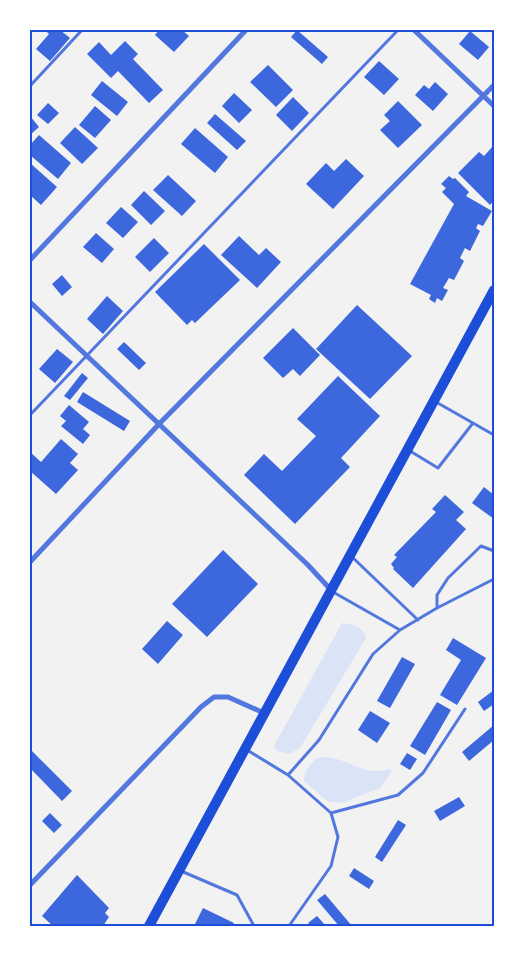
<svg xmlns="http://www.w3.org/2000/svg" width="524" height="956" font-family="Figtree,sans-serif">
  <style>
    .green { fill: #dbe4f7 }
    .building { fill: #3d67dc }
    .lines { fill: none; stroke-linecap: round; stroke-linejoin: round }
    .service { stroke: #5277de; stroke-width: 3 }
    .minor { stroke: #5277de; stroke-width: 5 }
    .secondary { stroke: #1d4ed8; stroke-width: 10 }
    .neatline { fill: none; stroke: #1d4ed8; stroke-width: 2 }
  </style>
  <rect width="100%" height="100%" fill="#f2f2f2"/>
  <!-- green -->
  <path class="green" d="M342,623c11,1 21,3 24,15l-66,110 -11,6 -12,-3 -3,-5z
    M323,757c22,0 35,15 55,14 4,0 8,-1 12,-2l2,2 -12,17 -38,15 -15,-2 -23,-20 1,-9 10,-13z"/>
  <!-- building -->
  <path class="building" d="M47,30h13l10,8 -20,23 -14,-12 13,-15 -3,-3z
    M159,30h23l7,6 -15,16 -19,-17z
    M297,30l31,27 -6,7 -31,-27z
    M470,31l19,16 -11,13 -19,-16z
    M125,41l13,13 -5,5 30,31 -14,13 -31,-32 -7,7 -24,-24 12,-12 12,13z
    M379,61l20,18 -15,16 -20,-18z
    M268,65l25,25 -17,17 -26,-25z
    M102,81l26,21 -11,14 -26,-21z
    M435,82l13,12 -15,17 -18,-16 9,-10 5,4z
    M234,93l18,17 -13,13 -17,-17z
    M293,97l16,16 -17,18 -16,-16z
    M398,101l24,24 -24,23 -18,-18 10,-9 -6,-6z
    M48,103l11,10 -11,11 -11,-9z
    M95,106l16,14 -16,18 -16,-13z
    M215,114l31,27 -9,9 -30,-27z
    M30,116l9,11 -9,8z
    M75,127l23,21 -16,16 -22,-21z
    M195,128l33,29 -13,16 -34,-29z
    M39,135l32,28 -13,16 -28,-24v-10z
    M494,145v55l-4,5 -32,-32 21,-21 5,4z
    M346,159l18,17 -31,33 -27,-25 20,-21 8,8z
    M30,163l27,24 -16,18 -11,-10z
    M168,175l28,26 -14,15 -29,-26z
    M449,176l4,3 2,-1 14,14 -3,4 26,15 -9,15 -5,-2 -2,4 4,3 -10,20 -5,-3 -5,10 4,3 -10,19 -5,-2 -6,10 5,2 -6,11 -5,-3 -2,5 -6,-4 2,-4 -21,-11 44,-80 -12,-12 4,-4 -5,-4z
    M144,191l21,20 -14,14 -20,-20z
    M121,207l17,15 -15,16 -17,-15z
    M96,233l18,16 -12,14 -19,-16z
    M239,236l20,19 7,-7 15,14 -24,26 -36,-33z
    M154,238l15,15 -19,19 -15,-15z
    M204,244l36,36 -45,43 -3,-3 -5,5 -32,-33z
    M62,275l10,12 -10,9 -10,-12z
    M107,296l16,15 -20,23 -16,-15z
    M357,305l55,51 -42,43 -54,-50z
    M293,328l27,27 -20,21 -7,-7 -10,9 -20,-20z
    M124,342l22,21 -7,7 -22,-21z
    M57,349l16,13 -18,21 -16,-14z
    M82,373l6,5 -18,22 -6,-4z
    M338,376l42,40 -39,42 9,9 -55,57 -51,-49 20,-21 18,17 34,-35 -19,-17z
    M83,392l47,29 -6,10 -47,-29z
    M69,405l20,17 -6,7 7,6 -7,9 -22,-18 5,-5 -6,-5z
    M61,439l17,15 -8,9 8,7 -22,24 -26,-23v-19l11,10z
    M484,487l10,8v24l-22,-16z
    M445,495l19,17 -8,8 10,9 -53,59 -20,-19 1,-1 -3,-4 6,-7 -3,-2 42,-43 -4,-3z
    M223,550l35,34 -51,53 -35,-33z
    M167,621l16,14 -25,29 -16,-15z
    M453,638l33,20 -29,47 -17,-10 21,-35 -15,-10z
    M402,657l13,7 -25,44 -13,-7z
    M494,690v14l-10,7 -6,-9z
    M437,702l14,8 -26,45 -15,-9z
    M370,711l20,12 -13,20 -19,-13z
    M494,725v15l-25,21 -7,-9z
    M30,749l42,42 -10,10 -32,-33z
    M407,753l10,6 -7,11 -10,-6z
    M459,797l6,9 -25,15 -6,-10z
    M50,813l12,12 -8,8 -12,-12z
    M398,820l8,5 -24,37 -7,-5z
    M354,868l20,13 -5,8 -20,-13z
    M77,875l32,33 -4,5 4,4 -6,9h-50l-11,-10z
    M325,894l27,32h-13l-22,-26z
    M203,908l31,15 -2,3h-38z
    M317,916l9,10h-15l-3,-3z"/>
  <g class="lines">
    <!-- service -->
    <path class="service" d="M30,86l52,-56
      M436,402l58,33
      M30,415l368,-385
      M410,451l28,17 35,-45
      M351,556l67,64
      M333,592l67,38 37,-22 57,-29
      M437,608v-13l11,-17 33,-32 13,5
      M247,750l41,25 43,38
      M288,775l31,-35 54,-86 27,-24
      M181,871l56,24 17,31
      M289,926l42,-60 7,-29 -7,-24 67,-18 25,-22 42,-64"/>
    <!-- minor -->
    <path class="minor" d="M414,30l80,76
      M30,260l216,-230
      M30,302l278,263 23,25
      M30,562l130,-139 334,-338
      M30,885l171,-178 13,-10h14l36,16"/>
    <!-- secondary -->
    <path class="secondary" d="M149,926l345,-636"/>
  </g>
  <!-- border -->
  <rect width="524" height="956" fill="none" stroke="#ffffff" stroke-width="62"/>
  <rect x="31" y="31" width="462" height="894" class="neatline"/>
</svg>
